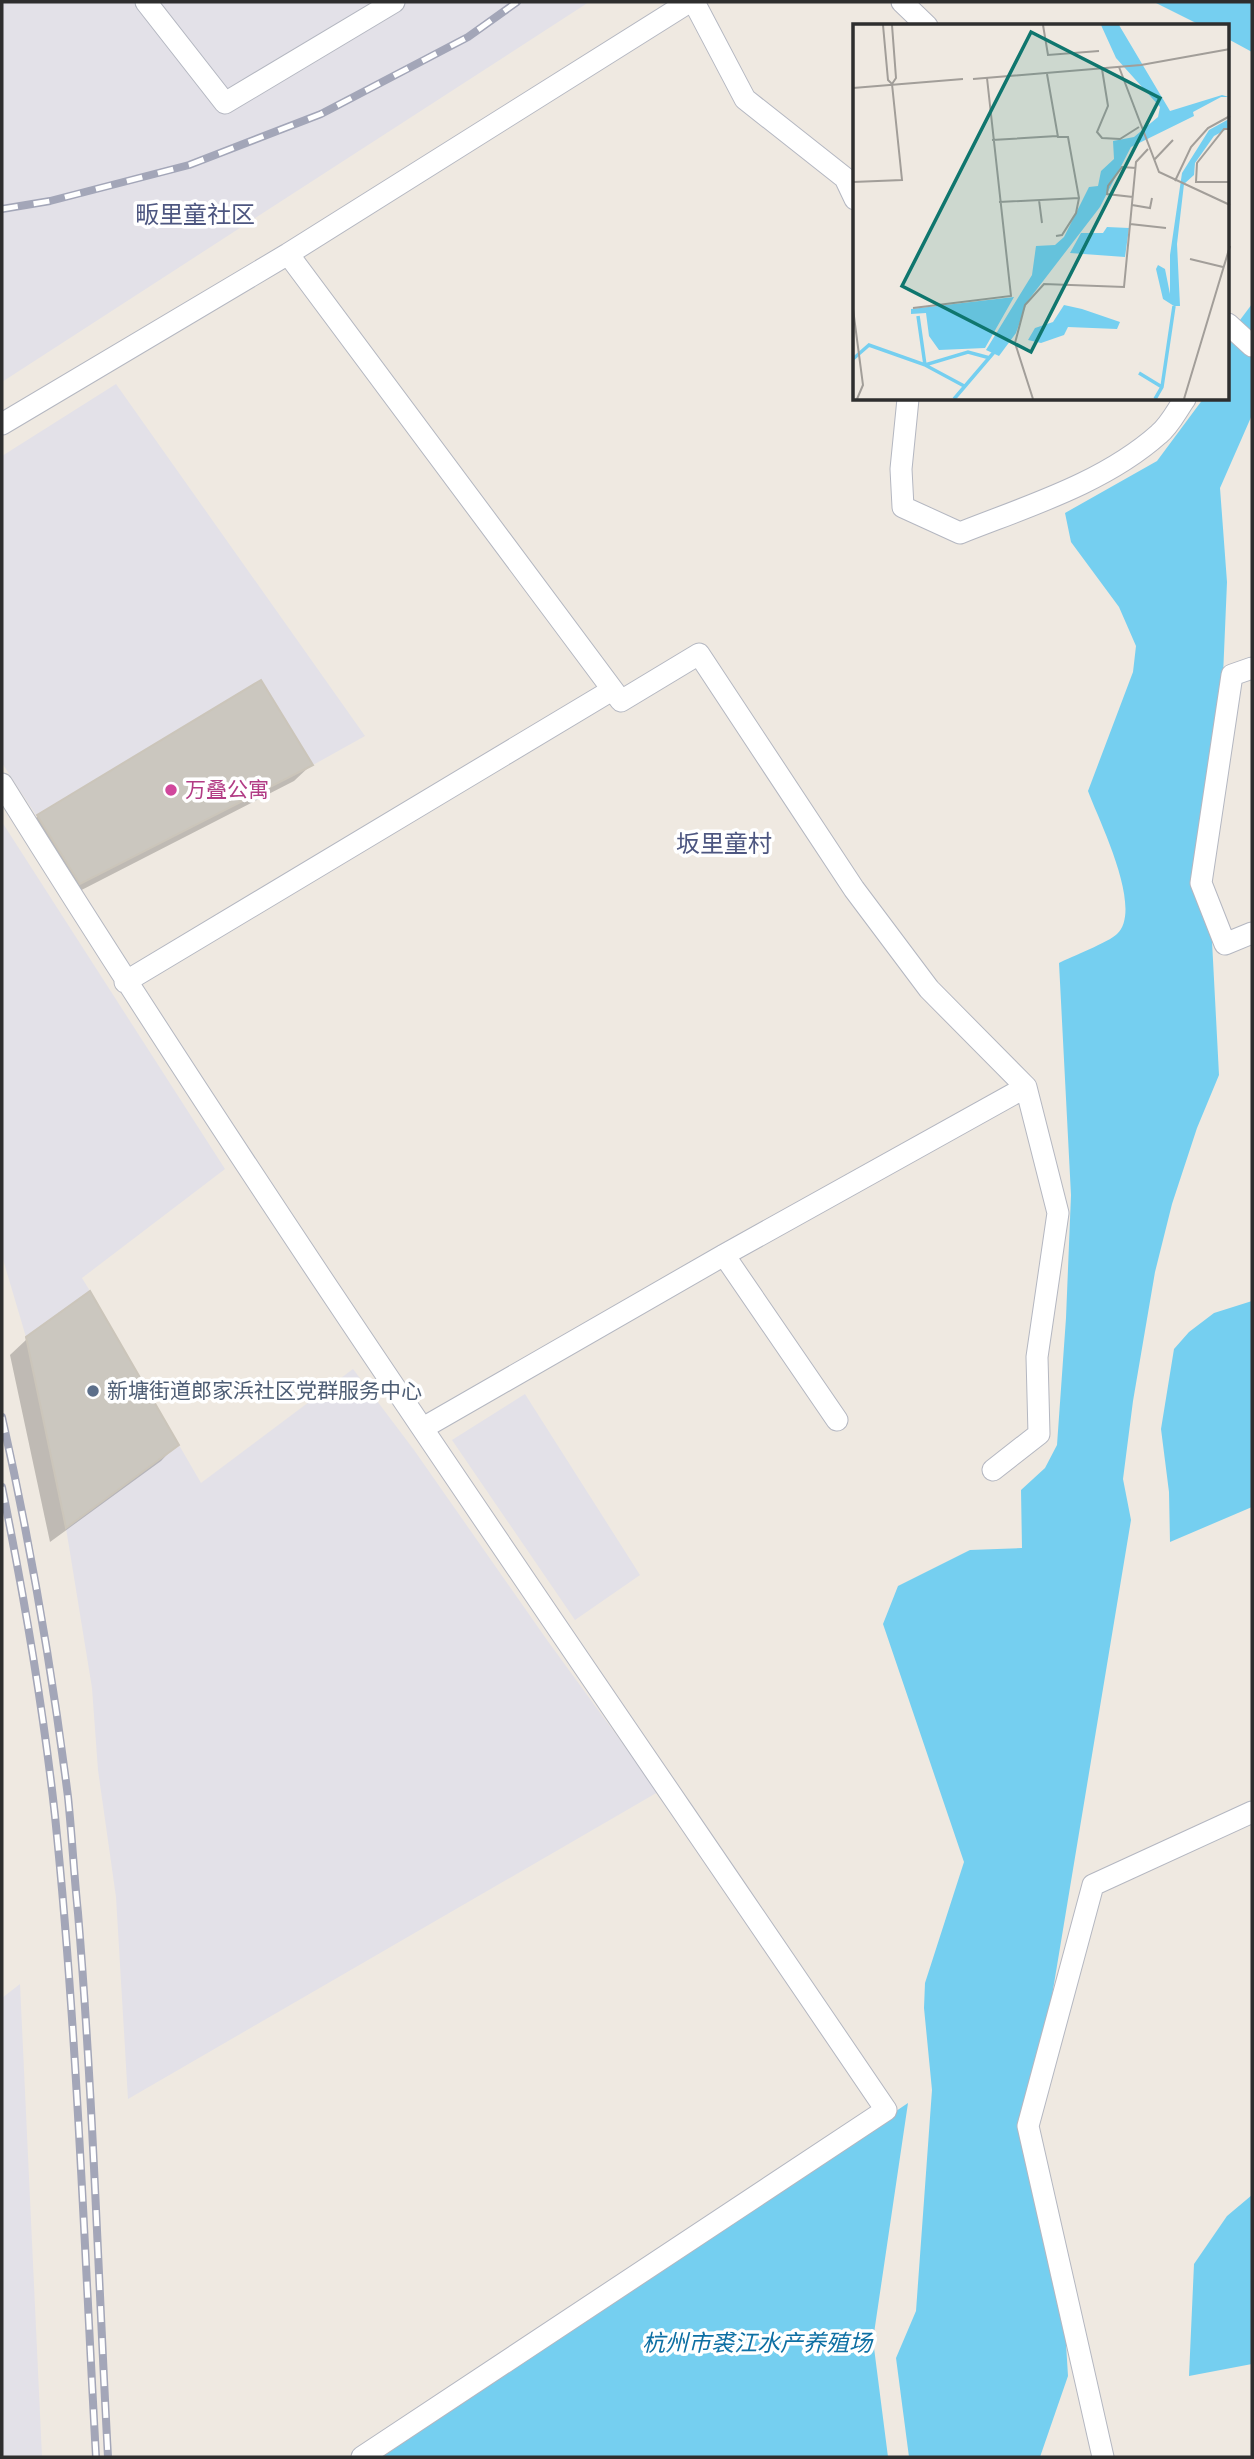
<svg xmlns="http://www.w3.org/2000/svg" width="1254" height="2459" font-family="'Fira Sans Condensed','Noto Sans SC',sans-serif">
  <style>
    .industrial { fill: #e3e1e8 }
    .water { fill: #75cff0 }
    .shadow { fill: #0003 }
    .building { fill: #cbc7bf; stroke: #cbc5ba; stroke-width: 2 }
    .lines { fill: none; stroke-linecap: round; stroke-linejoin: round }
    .minor-casing { stroke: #b4b7c1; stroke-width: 23 }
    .minor { stroke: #fff; stroke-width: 21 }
    .rail-casing { stroke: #a3a6b8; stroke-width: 8 }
    .rail { stroke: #fff; stroke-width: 5; stroke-dasharray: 16; stroke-linecap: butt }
    .hotel-dot { fill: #d1479c; stroke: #fff; stroke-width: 2.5 }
    .service-dot { fill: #5c6f8a; stroke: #fff; stroke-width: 2.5 }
    .labels { text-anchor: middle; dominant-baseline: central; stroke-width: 7; stroke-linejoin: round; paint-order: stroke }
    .hotel-label { font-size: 21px; fill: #b23c85; stroke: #fff; text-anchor: start }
    .service-label { font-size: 21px; fill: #4e5e75; stroke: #fff; text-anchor: start }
    .water-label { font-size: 23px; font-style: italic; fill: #0d6fa3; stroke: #fff }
    .quarter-label { font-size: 24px; fill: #4d5680; stroke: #fff }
    .inset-river { fill: none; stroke: #75cff0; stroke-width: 3.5 }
    .inset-road { fill: none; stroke: #a29e99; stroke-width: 2 }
    .view { fill: #0f766e; fill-opacity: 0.15; stroke: #0f766e; stroke-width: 3.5 }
    .inset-edge { fill: none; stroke: #2e2e2e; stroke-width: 3.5 }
  </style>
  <rect width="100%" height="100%" fill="#efe9e1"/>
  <!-- industrial -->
  <path class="industrial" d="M2,2h587l-587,380z
    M116,384l249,352 -52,29 -52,-85 -225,135 -34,-52v-307z
    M2,822l223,347 -143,109 8,13 -64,46 -24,-81z
    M353,1369l61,81 133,190 111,152 -530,307 -12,-202 -18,-127 -6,-82 -26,-160 113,-83 22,38z
    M525,1394l115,181 -65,45 -123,-180z
    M20,1984l22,473h-40v-459z"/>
  <!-- water -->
  <path class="water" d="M1154,2h98v50l-24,-13v-13h-26z
    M1252,304v111l-32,73 7,94 -4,94 -17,150 13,249 -22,53 -25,76 -17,68 -22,129 -10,78 8,41 -85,512 -17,63 35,216 4,65 -28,81h-131l-13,-99 20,-47 16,-221 -8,-82 1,-25 39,-121 -81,-238 15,-38 72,-36 52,-2 -1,-58 24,-22 12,-23 9,-127 5,-123 -12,-232c12,-6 50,-21 58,-29 27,-25 -18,-113 -29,-143l45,-119 3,-26 -17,-39 -48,-65 -6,-29 92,-52 46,-62h25v-63z
    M1252,1301v206l-82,35 -1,-50 -8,-63 13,-80 15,-17 25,-19z
    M908,2103l-35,237 15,117h-506z
    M1252,2195v169l-63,12 5,-112 33,-48z"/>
  <!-- shadow -->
  <path class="shadow" d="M311,765l-17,16 -230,118 -42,-67 16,-16z
    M27,1339l150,105 -16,17 -111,81 -40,-187z"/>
  <!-- building -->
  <path class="building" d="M261,680l52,85 -233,119 -43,-69z
    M90,1291l89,154 -113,83 -40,-191z"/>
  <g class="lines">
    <defs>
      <path id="minor" d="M146,2l79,101 169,-101
        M694,2l51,97 100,79 10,21
        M902,2l25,24
        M288,254l333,447 78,-47 155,235 75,100 97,98 32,126 -21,144 2,77 -46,36
        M1228,324l24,22
        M908,399l-7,70 2,38 57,26c68,-27 144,-50 199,-99 11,-9 18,-24 26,-35
        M2,424l286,-170 401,-252
        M1252,668l-20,7 -31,208 24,61 27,-11
        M2,784c281,451 586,886 884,1326l-524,347
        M125,982l487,-292
        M724,1255l113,165
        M423,1428l301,-173 302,-168
        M1103,2457l-75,-331 65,-241 159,-73"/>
    </defs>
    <!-- minor casing -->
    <use href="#minor" class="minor-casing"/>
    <!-- minor -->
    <use href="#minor" class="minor"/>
    <defs>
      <path id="rail" d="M2,209l48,-8 139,-36 132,-51 147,-77 49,-35
        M2,1417c28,125 50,253 66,380 4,39 6,78 10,116 15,181 20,363 30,544
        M2,1487c22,109 41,219 53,329 22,213 29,428 41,641"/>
    </defs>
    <!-- rail casing -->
    <use href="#rail" class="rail-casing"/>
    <!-- rail -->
    <use href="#rail" class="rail"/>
  </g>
  <!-- markers -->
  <circle class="hotel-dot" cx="171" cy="790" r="7"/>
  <circle class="service-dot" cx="93" cy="1391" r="7"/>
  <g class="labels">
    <!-- hotel labels -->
    <g class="hotel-label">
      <text x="185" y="790">万叠公寓</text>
    </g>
    <!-- service labels -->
    <g class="service-label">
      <text x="107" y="1391">新塘街道郎家浜社区党群服务中心</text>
    </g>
    <!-- water labels -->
    <g class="water-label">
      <text x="757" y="2343">杭州市裘江水产养殖场</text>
    </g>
    <!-- quarter labels -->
    <g class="quarter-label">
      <text x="195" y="215">畈里童社区</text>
      <text x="724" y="844">坂里童村</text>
    </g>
  </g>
  <!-- overview -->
  <g transform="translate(853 24)">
    <rect width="376" height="376" fill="#efe9e1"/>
    <path d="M248,1h18l51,86 52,-16 7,2h-8l-28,15 1,4 -63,31 -31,60 -73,95 -11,31 -17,23 -13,-6 46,-75 4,-29 19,-1 9,-8 25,-50 9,-1 3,-15 13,-12 -1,-18 21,-4 24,-20 2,-10 -44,-49zM376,95v9l-15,8 -19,27 -1,12 -10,9 -7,60 3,62h-6l-11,-7 -7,-30 2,-4 7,4 5,25v-39l12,-82 27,-43zM254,203l22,1 -4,29 -55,-4 11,-20h22zM161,273l-29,51 -46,2 -10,-14 -3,-23 -15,1v-5zM211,281l18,4 38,13 -3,7 -49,-2 -4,8 -23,8 -13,-3 7,-12 18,-6z" fill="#75cff0"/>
    <path class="inset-river" d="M65,292l7,49 41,22M0,335l16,-14 56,20 43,-13 22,6M286,349l23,14M101,375l41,-48M302,375l7,-12 12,-81"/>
    <path class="inset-road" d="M30,1l5,55 4,4 4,-6 -4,-53M190,1l5,30 51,-4M266,43l40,105 71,33M249,45l6,37 -11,26 5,6 18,1 19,-12M194,50l11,63h10l11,61 -3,15 -14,22 -6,1M120,55l168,-14 89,-16M0,64l110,-9M377,105h-6l-27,34 -1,19h34M139,116l65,-4M301,136l19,-20M322,157l16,-34 17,-19 22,-12M0,158l49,-2 -10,-96M280,173l-26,-3 1,-8 14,-19 14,1M186,176l3,23M146,178l80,-4M279,181l18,3 2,-10M277,200l36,4M337,235l33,8M60,284l98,-12 -24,-218M0,285l10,76 -6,14M180,375l-18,-56 10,-38 19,-21 80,3 12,-125 12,-13M331,375l46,-153"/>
    <path class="view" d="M178,8l129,66 -129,254 -129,-66z"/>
    <rect width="376" height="376" class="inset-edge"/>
  </g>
  <!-- border -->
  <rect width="1254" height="2459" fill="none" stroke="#2e2e2e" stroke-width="7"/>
</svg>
